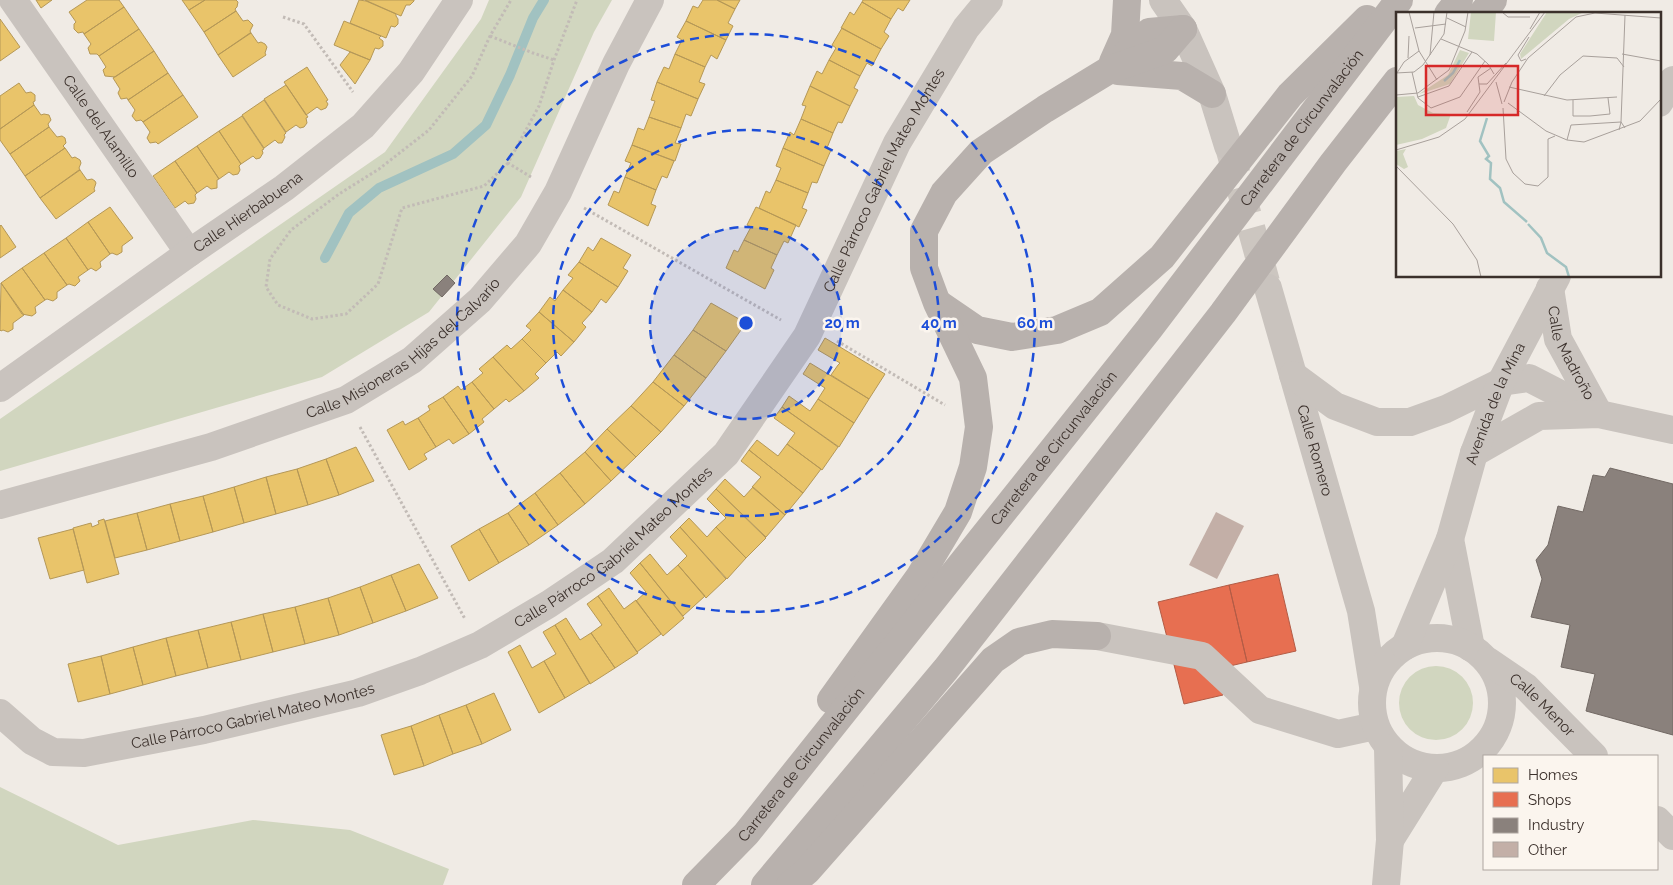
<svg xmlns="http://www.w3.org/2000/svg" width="1673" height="885" font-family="Raleway,sans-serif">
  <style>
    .green { fill: #d1d6bf }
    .homes { fill: #e9c46a; stroke: #b59857 }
    .shops { fill: #e76f51; stroke: #b35c46 }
    .industry { fill: #8a817c; stroke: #726964 }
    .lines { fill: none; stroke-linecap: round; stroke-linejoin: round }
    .stream { stroke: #a1c2c1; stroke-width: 10 }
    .building { fill: #c3afa7 }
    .minor-tunnel { stroke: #ccc6c0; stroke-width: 28; stroke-dasharray: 28 14; stroke-linecap: butt }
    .path { stroke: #c2bbb6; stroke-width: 3; stroke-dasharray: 2.5 2.5; stroke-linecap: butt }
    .minor { stroke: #c9c3be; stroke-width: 28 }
    .major { stroke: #b8b1ad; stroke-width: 28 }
    .ring { fill: none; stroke: #1d4ed8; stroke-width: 2.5; stroke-dasharray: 9 6 }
    .labels { text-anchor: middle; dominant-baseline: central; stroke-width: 5; stroke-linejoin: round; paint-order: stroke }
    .street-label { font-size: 15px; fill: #3b302b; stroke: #fbf5ee }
    .inset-river { fill: none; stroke: #a1c2c1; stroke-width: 2.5 }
    .inset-road { fill: none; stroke: #a8a09b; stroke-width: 1 }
    .view { fill: #d62828; fill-opacity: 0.15; stroke: #d62828; stroke-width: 2.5 }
    .inset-edge { fill: none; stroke: #3b302b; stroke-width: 2.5 }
    .centre { fill: #1d4ed8; stroke: #fbf5ee; stroke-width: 2.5 }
    .ring-label { font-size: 15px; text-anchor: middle; font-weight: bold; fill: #1d4ed8; stroke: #fbf5ee; stroke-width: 5; stroke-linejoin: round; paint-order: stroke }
  </style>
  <rect width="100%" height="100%" fill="#f0ebe5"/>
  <!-- green -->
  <path class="green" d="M489,0h123l-18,32 -73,165 -92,115 -107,65 -322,94v-52l385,-267 96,-133z
    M1399 703a37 37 0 1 1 74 0a37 37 0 1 1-74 0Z
    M0,787l118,58 135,-25 97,10 99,39 -6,16h-443z"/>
  <!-- homes -->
  <path class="homes" d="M36,0h16l-11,8z
    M87,0h32l5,7 -40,27 -1,-2 -5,1 -4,-4v-5l2,-2 -7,-10z
    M182,0h23l-16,10z
    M205,0h31l2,2 -1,5 -2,2 1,2 -32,21 -15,-22z
    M359,0l7,1 30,13v2l2,3v5l-3,3 -4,-1 -5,12 -36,-15z
    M365,0h49v1l-4,4h-4l-5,11z
    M703,0h14l18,9 -7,14 5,3 -7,14 -40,-19 7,-15 5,2z
    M717,0h23l-5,9z
    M863,0h47l-7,11 -5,-3 -7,11 -29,-17z
    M862,2l29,17 -7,13 5,4 -8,13 -40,-21 9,-16 4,3z
    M124,7l15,22 -40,27 -2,-2h-7l-2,-6 3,-4 -7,-10z
    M236,11l7,10 5,-1 5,5 -3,6 1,2 -33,22 -14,-23z
    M0,19l20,28 -20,14z
    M344,21l37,15 -2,2 4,3v5l-4,3 -4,-1 -5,12 -36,-15z
    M686,21l40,19 -9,19 -6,-4 -6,12 -30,-13 7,-14 -5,-3z
    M842,28l39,21 -9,17 -5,-3 -7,13 -31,-16 7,-12 -4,-3z
    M139,29l15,22 -39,26 -10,-1 -2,-6 3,-3 -7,-11z
    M250,33h1l7,10 3,-1 4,2 2,3 -2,6 1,2 -33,22 -15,-22z
    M154,51l14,22 -40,27 -1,-2 -6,1 -3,-6 2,-4 -7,-11z
    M350,52l20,8 -15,24 -15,-19z
    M675,54l30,13 -6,15 6,2 -7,15 -41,-17 7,-15 5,2z
    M829,60l31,16 -6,12 4,2 -8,16 -40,-20 7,-15 5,3z
    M307,67l21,33 -2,1 2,3 -2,4 -5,2 -4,-3 -11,8 -22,-33z
    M168,73l15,22 -40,27 -2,-2 -5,1 -4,-5 3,-6 -7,-10z
    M657,82l41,17 -7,17 -5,-2 -5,14 -32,-11 6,-16 -4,-1z
    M19,83l7,10 5,-1 4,3v6l-2,1 1,3 -34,24v-33z
    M286,85l22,32 -2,1 1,5 -3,4 -4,1 -4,-3 -10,7 -22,-33z
    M810,86l40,20 -8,17 -4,-1 -5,11 -32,-14 5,-13 -4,-1z
    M183,95l15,22 -40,27 -2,-2 -6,1 -3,-5 3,-6 -7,-10z
    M264,100l22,33 -2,2 1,2 -3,6h-4l-3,-3 -11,8 -22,-33z
    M34,105l7,10 3,-1 5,1 2,5 -3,4 1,3 -39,27 -10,-14v-11z
    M242,116l22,33 -2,1 1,3 -3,5 -4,1 -3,-3 -12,8 -22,-33z
    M649,117l32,11 -6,15 6,1 -6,17 -43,-16 6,-17 6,2z
    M801,119l32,14 -6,15 4,2 -7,16 -41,-18 7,-16 4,3z
    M49,127l8,10 5,-1 3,2 1,5 -3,3 2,2 -40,28 -15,-22z
    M219,131l22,33 -2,2 1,4 -2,4 -5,1 -4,-3 -10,7 -22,-33z
    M632,145l42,16 -7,17 -5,-2 -6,14 -31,-13 6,-14 -6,-2z
    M197,146l22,33 -2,1v8l-6,1 -4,-3 -10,7 -22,-32z
    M65,148l7,10 3,-1 5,3 1,3 -2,5 1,2 -40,28 -15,-22z
    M783,148l41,18 -7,17 -5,-1 -4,11 -32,-13 5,-12 -5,-2z
    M175,161l22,32 -2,2 1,4 -2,4 -6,1 -3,-3 -10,7 -22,-32z
    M79,170h1l7,10 5,-1 3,2 1,2 -2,6 1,2 -39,28 -16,-21z
    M625,177l31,13 -5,14 5,2 -8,20 -40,-21 6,-14 5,2z
    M776,180l32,13 -6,15 5,2 -8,17 -40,-19 7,-17 4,2z
    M110,207l23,31 -11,8v6l-5,3 -5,-2 -2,1 -22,-32z
    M756,207l40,18 -8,18 -4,-2 -7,14 -33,-15 7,-13 -4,-2z
    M88,222l22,32 -10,8 1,5 -5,4 -5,-3 -3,2 -22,-32z
    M1,225l15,22 -16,11v-32z
    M66,238l22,32 -10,7 2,4 -5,5 -6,-2 -2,1 -23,-32z
    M601,238l30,17 -8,13 5,3 -10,16 -39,-25 9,-15 5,4z
    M744,240l33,15 -6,13 3,2 -9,19 -39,-21 8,-18 4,2z
    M44,253l23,32 -10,7v6l-4,3 -6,-2 -2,1 -23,-32z
    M579,262l39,25 -12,16 -5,-4 -9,13 -29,-22 10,-12 -5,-3z
    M22,268l23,32 -10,7 1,6 -4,3 -10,-2 -21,-31z
    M1,283l23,32 -11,8v6l-5,3 -5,-2 -2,1 -1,-1z
    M563,290l29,22 -10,11 4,4 -12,15 -35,-30 11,-15 5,4z
    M711,303l35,20 -20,28 -33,-21z
    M539,312l35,30 -13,14 -4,-4 -11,11 -24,-24 9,-9 -5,-4z
    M693,330l33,21 -20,27 -32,-23z
    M825,338l60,36 -16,25 -38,-24 7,-10 2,-2 -22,-13z
    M522,339l24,24 -11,11 4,4 -15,13 -31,-34 14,-12 4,4z
    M674,355l32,23 -22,28 -31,-24z
    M493,357l31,34 -15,11 -3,-3 -12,10 -22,-27 11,-9 -4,-4z
    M810,363l59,36 -15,24 -36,-24 7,-11 -22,-14z
    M472,382l22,27 -12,10 2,3 -15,12 -26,-37 15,-11 3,4z
    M653,382l31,24 -23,26 -30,-26z
    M789,396l21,15 8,-12 36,24 -15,24 -57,-40z
    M443,397l26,37 -16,10 -4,-5 -13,8 -18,-29 12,-8 -2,-4z
    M631,406l30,26 -25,25 -29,-28z
    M782,407l56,40 -16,23 -35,-26 8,-11 -21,-15z
    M418,418l18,29 -12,7 3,5 -18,11 -22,-40 16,-9 2,4z
    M607,429l29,28 -25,24 -26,-29z
    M757,440l21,16 9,-12 34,25 -18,24 -54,-43z
    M356,447l18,34 -35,14 -13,-36z
    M749,450l54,43 -18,22 -33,-28 9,-10 -20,-16z
    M585,452l26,29 -26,23 -25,-31z
    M326,459l13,36 -31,10 -11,-36z
    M297,469l11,36 -32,9 -10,-37z
    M560,473l25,31 -27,21 -23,-32z
    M266,477l10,37 -32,9 -10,-36z
    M725,479l19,18 9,-10 32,28 -19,22 -50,-48z
    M234,487l10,36 -31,9 -10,-36z
    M716,489l50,49 -20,20 -30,-31 10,-9 -19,-19z
    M535,493l23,32 -29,20 -21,-32z
    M203,496l10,36 -33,9 -10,-37z
    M170,504l10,37 -33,9 -10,-37z
    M137,513l10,37 -32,8 -10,-37z
    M508,513l21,32 -30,18 -20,-34z
    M689,518l18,19 9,-10 30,31 -19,21 -47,-52z
    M104,519l15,55 -32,9 -14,-55 18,-5 1,4 7,-3 -1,-3z
    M680,527l46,52 -20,19 -28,-33 9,-9 -17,-19z
    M73,529l11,41 -34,9 -12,-41z
    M479,529l20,34 -30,18 -18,-35z
    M650,554l17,21 11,-10 27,31 -22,20 -43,-53z
    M640,563l44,55 -21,18 -27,-35 10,-9 -16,-19z
    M419,564l19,34 -32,13 -15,-36z
    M391,575l15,36 -33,12 -13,-36z
    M360,587l13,36 -34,12 -11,-37z
    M609,588l15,21 12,-9 25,34 -24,18 -39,-56z
    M598,596l40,57 -23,15 -24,-35 11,-8 -15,-21z
    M328,598l11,37 -34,9 -10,-37z
    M295,607l10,37 -32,8 -10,-38z
    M263,614l10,38 -32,8 -10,-38z
    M566,618l14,22 11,-7 24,35 -25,16 -35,-59z
    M231,622l10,38 -33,8 -10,-38z
    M555,625l35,58 -25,15 -21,-37 12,-7 -13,-22z
    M198,630l10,38 -32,8 -10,-38z
    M166,638l10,38 -33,9 -10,-38z
    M520,645l12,23 12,-7 21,37 -26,15 -31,-61z
    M133,647l10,38 -33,9 -9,-38z
    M101,656l9,38 -32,8 -10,-38z
    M494,693l17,37 -29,14 -16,-39z
    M466,705l16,39 -29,10 -14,-39z
    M439,715l14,39 -29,12 -13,-40z
    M411,726l13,40 -30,9 -13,-40z"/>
  <!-- shops -->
  <path class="shops" d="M1278,574l18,77 -49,11 -18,-77z
    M1229,585l18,77 -30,7 6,26 -39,9 -26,-102z"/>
  <!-- industry -->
  <path class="industry" d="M447,275l8,8 -13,14 -9,-8z
    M1610,468l63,16v251l-87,-24 9,-37 -34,-7 9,-42 -39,-8 11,-38 -6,-19 12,-15 10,-39 25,6 10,-37 12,2z"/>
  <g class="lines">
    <!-- stream -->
    <path class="stream" d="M325,258l24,-45 30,-25 74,-34 33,-29 24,-50 23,-57 11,-18"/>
  </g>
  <!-- building -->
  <path class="building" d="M1216,512l28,14 -27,53 -28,-14z"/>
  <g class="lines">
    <!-- minor-tunnel -->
    <path class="minor-tunnel" d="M1229,147l37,135"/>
    <!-- path -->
    <path class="path" d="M283,17l21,7 49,68
      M490,36l43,17 21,7
      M508,163l-24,23 -82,22 -24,76 -32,30 -34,5 -34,-14 -12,-18 4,-28 21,-29 48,-36 40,-25 50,-39 43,-54 18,-40 21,-36
      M531,177l-23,-14 31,-57 15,-46 23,-60
      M584,208l197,112
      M837,341l108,64
      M360,427l105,192"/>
    <!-- minor -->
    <g class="minor">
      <path id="s1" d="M13,0l176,253"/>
      <path d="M1163,0l20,29 29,65 16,52"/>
      <path d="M1659,103l14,-23"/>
      <path id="s2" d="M1268,288l93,323 12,75"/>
      <path id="s3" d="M1550,288l8,51 41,75"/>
      <path d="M1293,375l42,31 42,16h33l36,-13 55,-27 28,-4 70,36"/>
      <path id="s4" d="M0,388l189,-135 95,-65 79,-62 48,-54 48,-72"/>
      <path d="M1474,453l65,-37 60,-2 74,16"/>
      <path id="s5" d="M0,505l211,-58 135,-47 66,-40 68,-60 48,-56 30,-52 58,-128 34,-64"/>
      <path d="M1450,539l21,109"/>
      <path d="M1097,636l105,20 58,54 78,24 37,-8"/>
      <circle cx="1437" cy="703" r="65"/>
      <path id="s6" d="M1405,646l45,-107 24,-86 27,-71 56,-106"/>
      <path id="s7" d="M1488,661l38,26 68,69"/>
      <path id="s8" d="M0,713l32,28 21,11 31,1 120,-23 154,-37 62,-22 60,-26 69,-41 64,-43 113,-107 81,-118 90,-193 69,-115 23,-28"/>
      <path d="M1657,820l16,16"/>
      <path d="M1390,840l45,-72"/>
      <path d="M1386,885l4,-45 -2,-92"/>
    </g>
    <!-- major -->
    <g class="major">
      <path d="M1448,14l11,-14"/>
      <path d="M1482,14l11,-14"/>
      <path d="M1113,62l12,-27 2,-35"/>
      <path d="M1116,64l33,-32 34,-3"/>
      <path d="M1118,71l64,5 30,18"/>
      <path d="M939,304l38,26 35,7 45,-7 43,-18 62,-55 128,-162 77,-76"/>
      <path d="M831,700l89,-124 38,-64 15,-45 6,-40 -6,-49 -36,-75 -13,-35v-37l20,-38 37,-41 64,-43 64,-39 56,-20 18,-21"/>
      <path id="s9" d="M696,885l50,-51 403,-505 250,-329"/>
      <path d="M765,885l181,-216 277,-356 110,-150 64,-82"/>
      <path d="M790,885l17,-14 186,-211 26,-18 33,-8 45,2"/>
    </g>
  </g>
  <!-- distance rings -->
  <circle cx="746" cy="323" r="96" fill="#1d4ed8" fill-opacity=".12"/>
  <g class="ring">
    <circle cx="746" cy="323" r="96"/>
    <circle cx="746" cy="323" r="193"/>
    <circle cx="746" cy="323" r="289"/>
  </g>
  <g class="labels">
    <!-- street labels -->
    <g class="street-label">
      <text stroke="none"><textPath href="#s1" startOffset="154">Calle del Alamillo</textPath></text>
      <text stroke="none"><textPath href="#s9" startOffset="970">Carretera de Circunvalación</textPath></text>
      <text stroke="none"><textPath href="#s8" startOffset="1139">Calle Párroco Gabriel Mateo Montes</textPath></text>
      <text stroke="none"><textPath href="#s4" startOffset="304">Calle Hierbabuena</textPath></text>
      <text stroke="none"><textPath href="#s5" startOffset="438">Calle Misioneras Hijas del Calvario</textPath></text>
      <text stroke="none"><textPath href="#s3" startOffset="69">Calle Madroño</textPath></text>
      <text stroke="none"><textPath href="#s6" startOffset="259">Avenida de la Mina</textPath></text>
      <text stroke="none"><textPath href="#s9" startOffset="565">Carretera de Circunvalación</textPath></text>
      <text stroke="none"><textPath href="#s2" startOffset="169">Calle Romero</textPath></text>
      <text stroke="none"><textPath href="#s8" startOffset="675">Calle Párroco Gabriel Mateo Montes</textPath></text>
      <text stroke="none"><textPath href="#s7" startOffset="70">Calle Menor</textPath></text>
      <text stroke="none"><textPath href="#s8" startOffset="270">Calle Párroco Gabriel Mateo Montes</textPath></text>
      <text stroke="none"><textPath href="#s9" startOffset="160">Carretera de Circunvalación</textPath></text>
    </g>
  </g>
  <!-- overview -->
  <g transform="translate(1396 12)">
    <rect width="265" height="265" fill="#f0ebe5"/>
    <path d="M75,0h25l-2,29 -26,-2zM151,0h37l-15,7 -48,40 -1,-5zM64,38l9,3 -19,31 -31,10 29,-19zM18,84l4,9 15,8 18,1 -5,14 -24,11 -26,6v-48zM10,137l-3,5 5,13 -4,2 -8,-5v-13z" fill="#d1d6bf"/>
    <path class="inset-river" d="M48,69l9,-8 7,-13M91,106l-7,23 9,15 -3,3 5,4 -1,16 10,9 4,14 23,20M132,212l13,14 6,15 19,14 3,10"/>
    <path class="inset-road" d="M13,0l10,39 18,29M106,0l6,5h22M51,6l19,9M19,16l31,-4M134,17l10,-17M45,27l36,15 11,10 6,10M226,42l39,7M34,43l4,-43M12,46l1,-22M130,47l-5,2 -3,-6 11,-18M16,60l6,26 13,10 29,-11 25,-36M0,61l18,-1 9,-7 21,-31 3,-22M1,61l7,-11 15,-11M100,70l6,22M83,72h8l19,-21M113,75l58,13 50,-3M0,83l22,-2 31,-23 16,-39 3,-19M148,84l16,-21 23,-19 34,2 7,9M22,85l31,-11 23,-34M177,88v16h17l20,-2 -2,-16M108,90l8,-20 16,-24 48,-41 19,-4 66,5M112,91l38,28 21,9 17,2 56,-21 21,-22M107,96l3,51 7,14 12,11 13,2 10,-9v-38l7,-3M71,100l13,-20 -2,-15 13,-9M229,116l-4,-6 4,-107M171,128l4,-15 50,-3 -2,8M0,138l43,-13 26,-18 80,-107M0,154l57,58 24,36 4,17"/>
    <path class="view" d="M30,54h92v49h-92z"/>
    <rect width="265" height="265" class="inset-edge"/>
  </g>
  <circle cx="746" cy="323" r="8" class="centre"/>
  <g class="ring-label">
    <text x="842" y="328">20 m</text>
    <text x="939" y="328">40 m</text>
    <text x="1035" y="328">60 m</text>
  </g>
  <!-- legend -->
  <rect x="1483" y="755" width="175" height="115" fill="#fbf5ee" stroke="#aea6a0"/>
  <rect x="1493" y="768" width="25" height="15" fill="#e9c46a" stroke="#aea6a0"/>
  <text x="1528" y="780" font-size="15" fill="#3b302b">Homes</text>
  <rect x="1493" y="792" width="25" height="15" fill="#e76f51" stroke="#aea6a0"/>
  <text x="1528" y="805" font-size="15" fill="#3b302b">Shops</text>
  <rect x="1493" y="818" width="25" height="15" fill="#8a817c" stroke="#aea6a0"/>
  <text x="1528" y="830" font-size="15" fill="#3b302b">Industry</text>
  <rect x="1493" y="842" width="25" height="15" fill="#c3afa7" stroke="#aea6a0"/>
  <text x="1528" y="855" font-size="15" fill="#3b302b">Other</text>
</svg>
